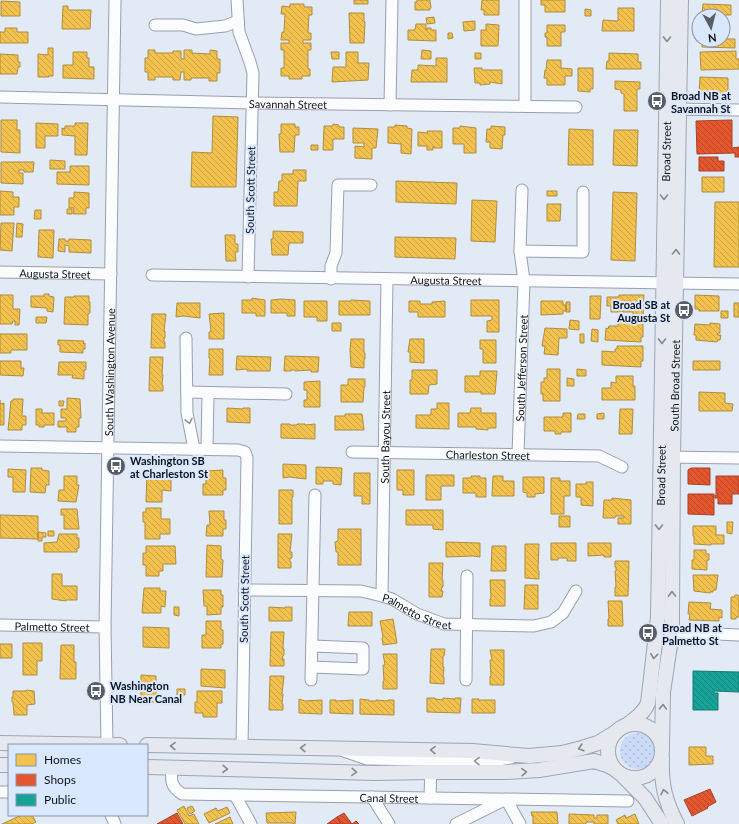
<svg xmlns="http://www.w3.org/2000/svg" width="739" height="824" font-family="Lato,sans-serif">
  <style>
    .grass { fill: url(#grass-dots) }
    .homes { fill: url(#homes-back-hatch); stroke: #ad8d3f }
    .shops { fill: url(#shops-back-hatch); stroke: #a44329 }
    .public { fill: url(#public-back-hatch); stroke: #147873 }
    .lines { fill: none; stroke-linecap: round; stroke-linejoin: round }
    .minor-casing { stroke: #999faa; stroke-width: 13 }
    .major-casing { stroke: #9da5b2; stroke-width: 16 }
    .minor { stroke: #fbfcfe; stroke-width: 11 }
    .major { stroke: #e5e8ee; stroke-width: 14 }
    .oneway { stroke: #848890 }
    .oneway2 { stroke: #909398 }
    .labels { text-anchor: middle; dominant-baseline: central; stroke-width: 4; stroke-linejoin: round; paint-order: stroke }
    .poi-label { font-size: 11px; font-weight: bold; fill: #0d131c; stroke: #dae8fe; text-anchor: start }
    .street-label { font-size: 11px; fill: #0d131c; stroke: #dae8fe }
  </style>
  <defs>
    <pattern id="grass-dots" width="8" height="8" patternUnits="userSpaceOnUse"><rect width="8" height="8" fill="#cadbf7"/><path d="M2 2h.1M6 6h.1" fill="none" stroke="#acbbd3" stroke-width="1.8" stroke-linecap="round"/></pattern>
    <pattern id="homes-back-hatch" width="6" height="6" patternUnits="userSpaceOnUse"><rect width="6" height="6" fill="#f2c14e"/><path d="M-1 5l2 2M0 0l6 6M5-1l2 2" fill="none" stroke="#cea544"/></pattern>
    <pattern id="shops-back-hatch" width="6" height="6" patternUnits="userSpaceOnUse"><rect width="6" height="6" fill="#e4572e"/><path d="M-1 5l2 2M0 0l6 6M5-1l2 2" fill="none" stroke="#b74726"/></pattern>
    <pattern id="public-back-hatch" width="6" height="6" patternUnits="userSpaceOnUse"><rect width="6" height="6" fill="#17a398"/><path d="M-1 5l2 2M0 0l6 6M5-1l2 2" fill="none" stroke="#13847b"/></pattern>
  </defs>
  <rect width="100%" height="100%" fill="#e2eaf6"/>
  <!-- grass -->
  <path class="grass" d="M620 751a18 18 0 1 1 36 0a18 18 0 1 1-36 0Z"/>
  <!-- homes -->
  <path class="homes" d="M354,0h14v4h-14z
    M417,0h13l1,8h-1v2h-15v-8h2z
    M482,0h17v15h-15v-5h-3z
    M541,0h24v12h-20v-7h-4z
    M1,1l19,1v14h-19z
    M290,4h14v3h8v8h-3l-1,18h3v7h-8v3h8v7h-3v19h2v7h-8v3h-13v-3h-8v-8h3v-18h-3v-7h8v-3h-8l1,-8h2l1,-18h-4l1,-8 8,1z
    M703,4l28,1v10h-29z
    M63,6h5v4h23l-1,19h-28z
    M618,8h16v23h-32l1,-11 15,1z
    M585,9l6,1v6h-6z
    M349,13h15v8l1,1 -1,21h-14z
    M434,17l1,6 -8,1 -1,-6z
    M475,21v9l-11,1 -1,-9z
    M416,24h10v6h1v-2h4v2h5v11l-28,-1v-10h7z
    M486,24l13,1 -1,21h-17v-16h5z
    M547,25h18v7h-4v14h-14v-9h-2v-4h2z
    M5,28h12v4h11v11h-28v-11h5z
    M723,32l1,7h11v9l-33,-1v-7h21z
    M448,33h4l1,5 -5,1z
    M48,48h5v28h-5l1,1h-11v-23l10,1z
    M148,50h7v3h18v-2h8v8h3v-9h8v3l18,1v-4l7,1v8h3v14h-3v8h-8v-3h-18v2h-7v-8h-3l-1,8h-7v-3h-18v3h-7v-8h-3v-14h3z
    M422,50l9,1v8h-10z
    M736,51v8h3v10l-38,1 -1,-18z
    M73,52h14v6h2v9h5v12l-31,-1v-13h10z
    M331,52h8v7h-7z
    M346,52h12v11h11l-1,17 -36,2 1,-15h13z
    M475,53h6v6h-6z
    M609,53l29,1v8h3v7h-35l1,-8h2z
    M0,54l18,1v7h2v5h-2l-1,7h-17z
    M436,58h11v24h-36l1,-12h6v-5l18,1z
    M547,60h14v8l11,1v7h-7v9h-18v-7h-3l1,-8 1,1z
    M474,68h8v2h20v14l-12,-2v2l-10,1v-2h-5z
    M578,68h15v21h-3v3l-12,-1z
    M700,77l28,1v16l-29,-1z
    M615,81l25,1v7h-3v22h-13v-17l-3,-1v-3l-6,-1z
    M213,116l25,1 -2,70h-45l1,-35 20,1z
    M1,120h16v10h3v23l-19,-1z
    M36,123l22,1v12h-13v12h-9z
    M75,123h13l-1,32h-12v-19l-13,-1v-7l3,1v-3h10z
    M281,124h14v3h4v8h-4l-1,17h-14l-1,-18h2z
    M333,124l6,1v2h5v12h-11v11h-10l1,-24h9z
    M395,125l12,1v2l5,1 -1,25 -10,-1v-9l-13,-1v-16h7z
    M460,126l16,2v25h-12v-9h-11v-16h7z
    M491,126l14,1v8h-2l-1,14 -12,-1v-6h-4l1,-13h4z
    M353,128l25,1 -2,19h-4v11l-17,-1v-12l9,1v-4h-11z
    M569,129l24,1v35h-25z
    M614,130h24l-1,36 -24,-1z
    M427,131h15v17h-8l-1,-2v4h-6v-4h-9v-14l10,1z
    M311,145h7v5h-7z
    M50,160l15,1v8h-15z
    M1,162h33l-1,10h-9v-2h-5v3h4v11l-22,-1z
    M70,166h19v19l-32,-1v-12h13z
    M293,170h13v11h-8l-1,25h-23v-14h4l1,-11h3v-7h11z
    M702,177h22v15h-22z
    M396,181l61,2 -1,21 -60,-2z
    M0,191l13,1v5h6v10h-5v8h-14z
    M547,191h10v5h-10z
    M74,192l15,1v15h-3v6h-13l1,-6h-5v-10h5z
    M613,192l24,1 -2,68 -24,-1z
    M472,200l25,1 -2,41 -24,-1z
    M715,202h24v65h-25z
    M547,204h14l-1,17h-13z
    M67,209h5v5h-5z
    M35,210h6v9h-7z
    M1,223h13l-2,28 -12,-1z
    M17,223l6,1 -1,13h-6z
    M39,230h15l-1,28 -15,-1z
    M273,231l30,1v11h-14l-1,12h-16l-1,-16h2z
    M225,235h10v9h3v8h-3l1,9h-10z
    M395,237l61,1 -1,21 -60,-2z
    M59,239h6v2h4v-2l22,1v13l-22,-1v-6l-4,-1v7l-7,-1z
    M44,294h5v2l5,1 -1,15 -6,-1v-3l-16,-1v-11h13z
    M0,295h13v14h7l-1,16h-4v-4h-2l-1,3h-12z
    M619,295h25l-1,23h-10v-6h-22v-6h-4v-9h12z
    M695,295l24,1v15h-20v-2h-4z
    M74,296h15v6h1v11l-2,1v11l-24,-1 1,-27h9z
    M590,296h11l-1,23h-10z
    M252,298l13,2v16h-9v-3h-14v-13h10z
    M281,299l14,1v16h-8v-3h-16v-13z
    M351,300l19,1v14h-31v-14h12z
    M471,300h28v32h-12v-11l5,-1v-4h-21z
    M304,301h23v20h-10v-4h-13z
    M409,301h11v3h12v-2l13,-1v16h-27v-5h-9z
    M541,301h22v4h3v6h-3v3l-22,1z
    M566,302h4v10h-4z
    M177,303h23v15l-17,-2 -7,1z
    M734,303h5v14h-5z
    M721,311h7v7h-7z
    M224,313v26h-15v-7l2,-1 -2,-17z
    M152,314h14l-2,17h1v7h-1v4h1v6h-14z
    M36,317h11l-1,6h-10z
    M570,320l9,1v9l-10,-1z
    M618,320l25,1v16h-2v5l-36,-2 1,-12 2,1 1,-3h9z
    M332,323h9v8h-9z
    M710,323l10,1v9h-2l-1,2h4l-1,5h-2l-1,2 -21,-2v-5h-2l1,-11 15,1z
    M545,328l22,1v9h-8l-1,17 -14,-1 1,-8h-3z
    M592,329l6,1v12l-7,-1z
    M0,334h27v16h-16v3h-11z
    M580,334h4v9h-4z
    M351,339h13v14h1v6h-1v9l-13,-1 -1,-17z
    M410,339h14v24l-14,-1v-10h-2z
    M58,340l26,1 -1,3 2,-1v6h-2v4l-23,-1v-7h-2z
    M480,340h16v23h-13v-14h-3z
    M617,346h26v15h-2v6l-39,-2v-14l13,1v-3h2z
    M209,349h14v26h-14l1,-17h-1z
    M237,356l34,1 -1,14h-23v-2l-11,1z
    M285,356l34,1 -1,15h-7v-2l-16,1v-1h-4v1h-7z
    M150,357h13l-1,18h1l-1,10h1v6h-14z
    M0,361h21v7h3l-1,8 -23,-1z
    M693,361h27v9h-27z
    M59,362h27v8h-2v9l-12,-1 1,-3h-15z
    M547,369h13v32h-17v-7h-2v-12h3v-4h3z
    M577,369l9,1v6h-9z
    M412,370h25v14l-8,1 -1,9h-18v-14h2z
    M480,371h17l-2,23h-14v-2h-16v-16h15z
    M616,376h17v10h2v14h-33v-12h9v-6l5,1z
    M567,378l7,1v7h-7z
    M348,379h17v8h-1l-1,15h-22v-17h7z
    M320,381v26h-16v-7h3v-10h-3v-8z
    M699,392l26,1v10l8,1 -1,7h-33z
    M67,398l13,1 1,19h-2v9h-3v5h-9v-5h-9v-6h8v-3h-5v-9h6z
    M13,399h10l-1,17h4v9h-4v5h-14l3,-29h2z
    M0,400v4l4,-1v22h-4z
    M59,401h5l-1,5h-4z
    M437,403h12v26l-33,-1v-13h15v-6h6z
    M227,408l16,1v-1h7v15l-23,-1z
    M471,408h10v5h15v15h-8v2l-12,-1v-2h-18v-14h12z
    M36,409h6v4h12v12h-10v2h-5v-2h-3z
    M620,409h13l-1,25h-13z
    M563,413h8v19h-10v2h-6v-3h-11v-14h19z
    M604,413v6h-7v-5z
    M345,414h17l2,16h-29v-14h10z
    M578,414h7v5h-8z
    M281,424h9v1h7v-1h8v1l10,-1v15l-34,-1z
    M283,464l23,1v14l-17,-2 -6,1z
    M316,467l26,1 -1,17 -8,-1v-3h-10v3h-7z
    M31,468h11v2l7,1v14h-3l-1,8 -15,-1z
    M8,469l18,1 -1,22h-12v-15h-5z
    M223,470v8h3v12h-3v5h-20v-11h3v-13z
    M397,470h17v25h-11v-5h-6z
    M147,471l15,1v3h9v16l-9,-1v12h-16z
    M354,473h16v31h-8v-8h-8z
    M426,475h28v11h-13v14h-15z
    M64,476h13v9h2l-3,17 -18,-1 1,-11h5z
    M471,476h9v2h6v19h-10v-4h-13v-15h8z
    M493,476h10v5h11v15h-22z
    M523,477h21v16l-9,1v3h-8v-4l-4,-1z
    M551,478h9v3h10v15h-6v18h-13z
    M586,482h7v24l-12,-1v-8h-5v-13h10z
    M279,490h14v7h-1v27h-13z
    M612,498l19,2v24h-13v-6h6v-2h-9v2h-12l1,-18h8z
    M146,508h15v11h9v15h-10v5h-15v-17h-2v-10h3z
    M61,509h16l2,20h-15v-14h-3z
    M406,510h37v20l-10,-1v-4h-27z
    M209,511h15v9h2v9h-3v7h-17l1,-11h3z
    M0,515l38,1v23l-38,-1z
    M559,516h11v11h-11z
    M727,522h6l-1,12 -5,-1z
    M693,526h23v9h8v9h-13v1l-17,-1v-8h-1z
    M338,529h23v36h-23v-13h-2l-1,-10 3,-1z
    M48,531h6v5h-6z
    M38,532l8,1v4h-4v4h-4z
    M59,534h18v4h2v10h-2v4h-33v-9l13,-1z
    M278,534h14l-2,18h2v6h-2v4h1v6h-13z
    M446,542l34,1v14l-7,-1 -27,1z
    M551,543h25v18h-9v-3h-9v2h-7z
    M588,543h23v14h-7v-2l-16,1z
    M525,544h14l-1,27h1v8l-14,-1z
    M207,545l14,1v13l2,1 -1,17h-16z
    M146,546h29l1,18h-13v7h-4v5h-13v-11h-3v-12h3z
    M492,546h14v25h-15z
    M694,550h12v4h3v6h-2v10l-15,-1v-9h2z
    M615,561h14l-1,35h-13v-9h1l-1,-16h1v-4h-1z
    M429,563h14l-1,17h1v7h-1l-1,4h2l-1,6h-13z
    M52,574h10v12h15v14h-11v1l-14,-2z
    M693,575h25l-2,15h-3v2h-3v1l-16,-2z
    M490,580h15v26h-15v-7l1,-1z
    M525,585h13v24h-14z
    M144,588h16v3h6l-1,16 -4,-1v7h-19z
    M203,590h18v5h2v12h-2v7l-14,1v-9h-3z
    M735,595h3l1,2v20h-3v2h-5v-22h3z
    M608,601h14l1,25h-15v-7h1z
    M689,602l22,1 -1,6 12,1v8l-3,-1v4l-30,-1 1,-6h-2z
    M174,607h5v9l-5,-1z
    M269,607l16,1v-1h7v14h-23z
    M349,612h23v14h-24z
    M393,619l4,24 -14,2 -1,-7 1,-1 -3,-16z
    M206,621h15v9h2v14h-2v4h-19v-13h4z
    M143,627l26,1v20l-26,-1z
    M271,632h13l-1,17h1v6l-1,1 -1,3h2v7h-14z
    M23,643h19v18h-5v14h-14z
    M0,644h12v14h-12z
    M61,645h13v17h2v17h-16z
    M431,649h14l-1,7h-1v11h1l-1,10h1v7l-14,-1z
    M490,650h14v35h-14v-9h1l-1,-16h2z
    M383,654h14v35h-14v-8h1l-1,-16h2z
    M201,669l24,1v18l-24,-2z
    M141,675l15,1v26h-15z
    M270,676h14l-2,18h1l-1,10h1v6h-14z
    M177,689h8v6h-8z
    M26,690l8,1 1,13 -8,1v10h-13l-1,-13h-1v-5h1v-6h13z
    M197,691h25v12h-5v14h-14v-4h-8v-11h2z
    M427,698h8v1l8,1v-2l12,1v-1h6l-1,15 -33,-1z
    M299,699l6,2 17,-1v14l-23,-1z
    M360,699l9,1v1h7v-1l12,1v-1h6v15l-34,-1z
    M472,699h7l-1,1h17v13h-23z
    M330,700h6v1l17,-1v14l-23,-1z
    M689,747h17v9h7v8l-24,1z
    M184,806l5,10 5,-2 5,10h-14l-8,-14z
    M192,806l3,5 -5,3 -3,-6z
    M227,807l3,6 -21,10 -5,-9 12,-6 2,3z
    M296,812l-1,12h-2v-1h-26l-1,-10z
    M531,812h26l1,12h-25v-8h-1z
    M569,814l25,1v3h3v-3h11v9h-14v-2h-8v2h-17z
    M635,814l4,10h-21l-2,-4 9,-5 1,3z
    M22,815h10l4,7 -4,2h-30z
    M230,817l3,7h-18z"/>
  <!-- shops -->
  <path class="shops" d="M732,120v28l7,-1v10h-4v-4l-38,1 -1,-33z
    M699,157h19v4h6v10h-25z
    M691,468h19v17l-22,-1v-14z
    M716,476h23v18h-7v10h-14v-6h-3v-3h3v-2l-2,1z
    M688,494h26v21l-26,-1z
    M710,789l6,13 -9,5 1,1 -16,8 -8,-16z
    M177,813l6,11h-26z
    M344,813l8,11 4,-3 3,3h-18l-4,-7z
    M337,817l4,7h-14z"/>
  <!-- public -->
  <path class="public" d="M693,671l46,1v20l-25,-1v2h4v17h-25z"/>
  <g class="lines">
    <defs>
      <g id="minor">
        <path d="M237,0l2,32 11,30 3,11 -5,204"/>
        <path d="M155,25h28l13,4 29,-3 13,-5"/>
        <path id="s1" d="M0,97l252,6 324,4"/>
        <path d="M390,105l2,-105"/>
        <path d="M525,106v-106"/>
        <path d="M671,109l68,1"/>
        <path d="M520,251l63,1v-60"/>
        <path id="s2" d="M0,272l111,2"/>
        <path id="s3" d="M152,275l587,9"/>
        <path d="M331,279v-13l5,-13 2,-68h33"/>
        <path d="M186,338l1,75 7,36"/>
        <path d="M187,392l99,2"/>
        <path d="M0,446l238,4 7,2 2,6 -5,289"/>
        <path d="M207,449l1,-56"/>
        <path id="s4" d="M352,452l247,4 23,11"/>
        <path id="s5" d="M518,454l6,-173 -4,-30 2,-61"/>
        <path d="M665,457l74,1"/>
        <path id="s6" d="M244,590l117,1 21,5 10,3 25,15 27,10 90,2 17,-4 12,-9 13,-22"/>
        <path id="s7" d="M382,596l5,-317"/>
        <path id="s8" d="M0,625l105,2"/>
        <path d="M672,632l67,3"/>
        <path d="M312,667l51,2v-21l-51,-2"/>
        <path d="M311,680l4,-185"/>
        <path d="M466,680l1,-104"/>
        <path id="s9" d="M107,745l-2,-118 10,-627"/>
        <path d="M344,751l23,8 123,2 21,-3"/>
        <path id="s10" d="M172,767c-1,13 -2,19 10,27l446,7"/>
        <path d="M0,792h9"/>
        <path d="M235,795l16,29"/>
        <path d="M372,797l17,27"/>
        <path d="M430,798l1,-34"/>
        <path d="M506,799l14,25"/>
        <path d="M111,815l4,9"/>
        <path d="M456,824l48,-24"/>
      </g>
      <g id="major">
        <circle cx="635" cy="751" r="27"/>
        <path id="s11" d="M627,725c8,-6 17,-12 21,-22l10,-86 10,-617"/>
        <path d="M0,743l120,2"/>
        <path d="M147,745l325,6 57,5 33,-3 20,-5 16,-5 18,-11"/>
        <path id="s12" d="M662,746l1,-54 9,-60v-19l1,-156 8,-457"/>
        <path d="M662,758c-1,26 3,43 15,66"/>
        <path d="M0,765h9"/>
        <path d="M147,767l228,6 56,-1h75l33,-2 55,-9 13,4 6,3"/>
        <path d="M623,776l22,22 17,26"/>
      </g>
    </defs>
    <!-- minor casing -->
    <use href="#minor" class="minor-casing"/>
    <!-- major casing -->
    <use href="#major" class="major-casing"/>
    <!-- minor -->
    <use href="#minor" class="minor"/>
    <!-- major -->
    <use href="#major" class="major"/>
  </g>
  <!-- one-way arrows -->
  <defs><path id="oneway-chevron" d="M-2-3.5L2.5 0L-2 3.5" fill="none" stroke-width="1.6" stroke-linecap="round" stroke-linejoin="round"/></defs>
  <g class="oneway">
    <use href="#oneway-chevron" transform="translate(667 39) rotate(91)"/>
    <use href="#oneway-chevron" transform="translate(664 197) rotate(91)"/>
    <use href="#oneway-chevron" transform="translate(676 252) rotate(-89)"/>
    <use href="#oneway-chevron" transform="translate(662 341) rotate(91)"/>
    <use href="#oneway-chevron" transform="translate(659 527) rotate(91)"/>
    <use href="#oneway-chevron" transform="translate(672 594) rotate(-91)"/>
    <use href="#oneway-chevron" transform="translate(654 656) rotate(96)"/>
    <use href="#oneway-chevron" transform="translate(663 707) rotate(-88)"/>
    <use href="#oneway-chevron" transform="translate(173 746) rotate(-179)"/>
    <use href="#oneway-chevron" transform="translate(303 748) rotate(-179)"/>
    <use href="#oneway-chevron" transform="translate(581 748) rotate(164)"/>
    <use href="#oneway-chevron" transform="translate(433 750) rotate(-179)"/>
    <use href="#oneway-chevron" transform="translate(225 769) rotate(2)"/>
    <use href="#oneway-chevron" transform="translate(354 772) rotate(2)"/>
    <use href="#oneway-chevron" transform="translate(524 772) rotate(-4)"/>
    <use href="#oneway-chevron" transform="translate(664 792) rotate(-102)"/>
  </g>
  <g class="oneway2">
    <use href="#oneway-chevron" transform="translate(189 421) rotate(78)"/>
    <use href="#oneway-chevron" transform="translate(477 761) rotate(-179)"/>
  </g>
  <!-- icons -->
  <defs>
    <symbol id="bus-disc" viewBox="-11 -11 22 22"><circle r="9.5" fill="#585e68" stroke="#dae8fe"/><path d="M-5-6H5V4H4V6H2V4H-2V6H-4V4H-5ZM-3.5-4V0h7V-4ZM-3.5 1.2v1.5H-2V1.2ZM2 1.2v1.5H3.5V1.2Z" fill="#fff"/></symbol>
  </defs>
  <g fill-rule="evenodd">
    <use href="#bus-disc" x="646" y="90" width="22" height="22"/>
    <use href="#bus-disc" x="673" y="299" width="22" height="22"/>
    <use href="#bus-disc" x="105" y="455" width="22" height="22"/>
    <use href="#bus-disc" x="637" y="622" width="22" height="22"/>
    <use href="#bus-disc" x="85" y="680" width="22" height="22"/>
  </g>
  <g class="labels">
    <!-- poi labels -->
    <g class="poi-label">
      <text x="671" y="95">Broad NB at<tspan x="671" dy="13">Savannah St</tspan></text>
      <text x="670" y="304" text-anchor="end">Broad SB at<tspan x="670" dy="13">Augusta St</tspan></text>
      <text x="130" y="460">Washington SB<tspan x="130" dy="13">at Charleston St</tspan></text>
      <text x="662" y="627">Broad NB at<tspan x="662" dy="13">Palmetto St</tspan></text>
      <text x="110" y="685">Washington<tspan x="110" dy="13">NB Near Canal</tspan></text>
    </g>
    <!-- street labels -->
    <g class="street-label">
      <text stroke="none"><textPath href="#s1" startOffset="288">Savannah Street</textPath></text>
      <text stroke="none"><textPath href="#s11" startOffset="583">Broad Street</textPath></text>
      <text transform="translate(250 190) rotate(-89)">South Scott Street</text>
      <text stroke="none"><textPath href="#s2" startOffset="55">Augusta Street</textPath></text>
      <text stroke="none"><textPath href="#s3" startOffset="294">Augusta Street</textPath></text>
      <text stroke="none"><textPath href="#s5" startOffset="86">South Jefferson Street</textPath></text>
      <text stroke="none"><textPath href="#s9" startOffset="373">South Washington Avenue</textPath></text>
      <text stroke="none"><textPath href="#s12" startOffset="361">South Broad Street</textPath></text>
      <text stroke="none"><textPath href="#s7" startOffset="159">South Bayou Street</textPath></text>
      <text stroke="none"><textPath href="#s4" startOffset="136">Charleston Street</textPath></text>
      <text stroke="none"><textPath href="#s11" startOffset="259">Broad Street</textPath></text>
      <text transform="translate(244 599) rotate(-89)">South Scott Street</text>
      <text stroke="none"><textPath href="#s6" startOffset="177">Palmetto Street</textPath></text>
      <text stroke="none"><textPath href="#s8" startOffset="52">Palmetto Street</textPath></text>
      <text stroke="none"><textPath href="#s10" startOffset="238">Canal Street</textPath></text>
    </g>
  </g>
  <!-- legend -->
  <rect x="8" y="744" width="140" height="72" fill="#dae8fe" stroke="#8893a4"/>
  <rect x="16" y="754" width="20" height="12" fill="#f2c14e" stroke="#8893a4"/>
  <text x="44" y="764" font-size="12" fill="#0d131c">Homes</text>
  <rect x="16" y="774" width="20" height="12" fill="#e4572e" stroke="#8893a4"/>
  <text x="44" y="784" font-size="12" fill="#0d131c">Shops</text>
  <rect x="16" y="794" width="20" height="12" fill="#17a398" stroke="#8893a4"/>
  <text x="44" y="804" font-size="12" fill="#0d131c">Public</text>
  <!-- north arrow -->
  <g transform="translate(711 28) rotate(173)"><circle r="19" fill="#dae8fe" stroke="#8893a4"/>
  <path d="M0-3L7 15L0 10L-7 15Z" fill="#585e68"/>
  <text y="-6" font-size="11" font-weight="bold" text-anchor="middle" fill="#0d131c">N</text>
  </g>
</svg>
